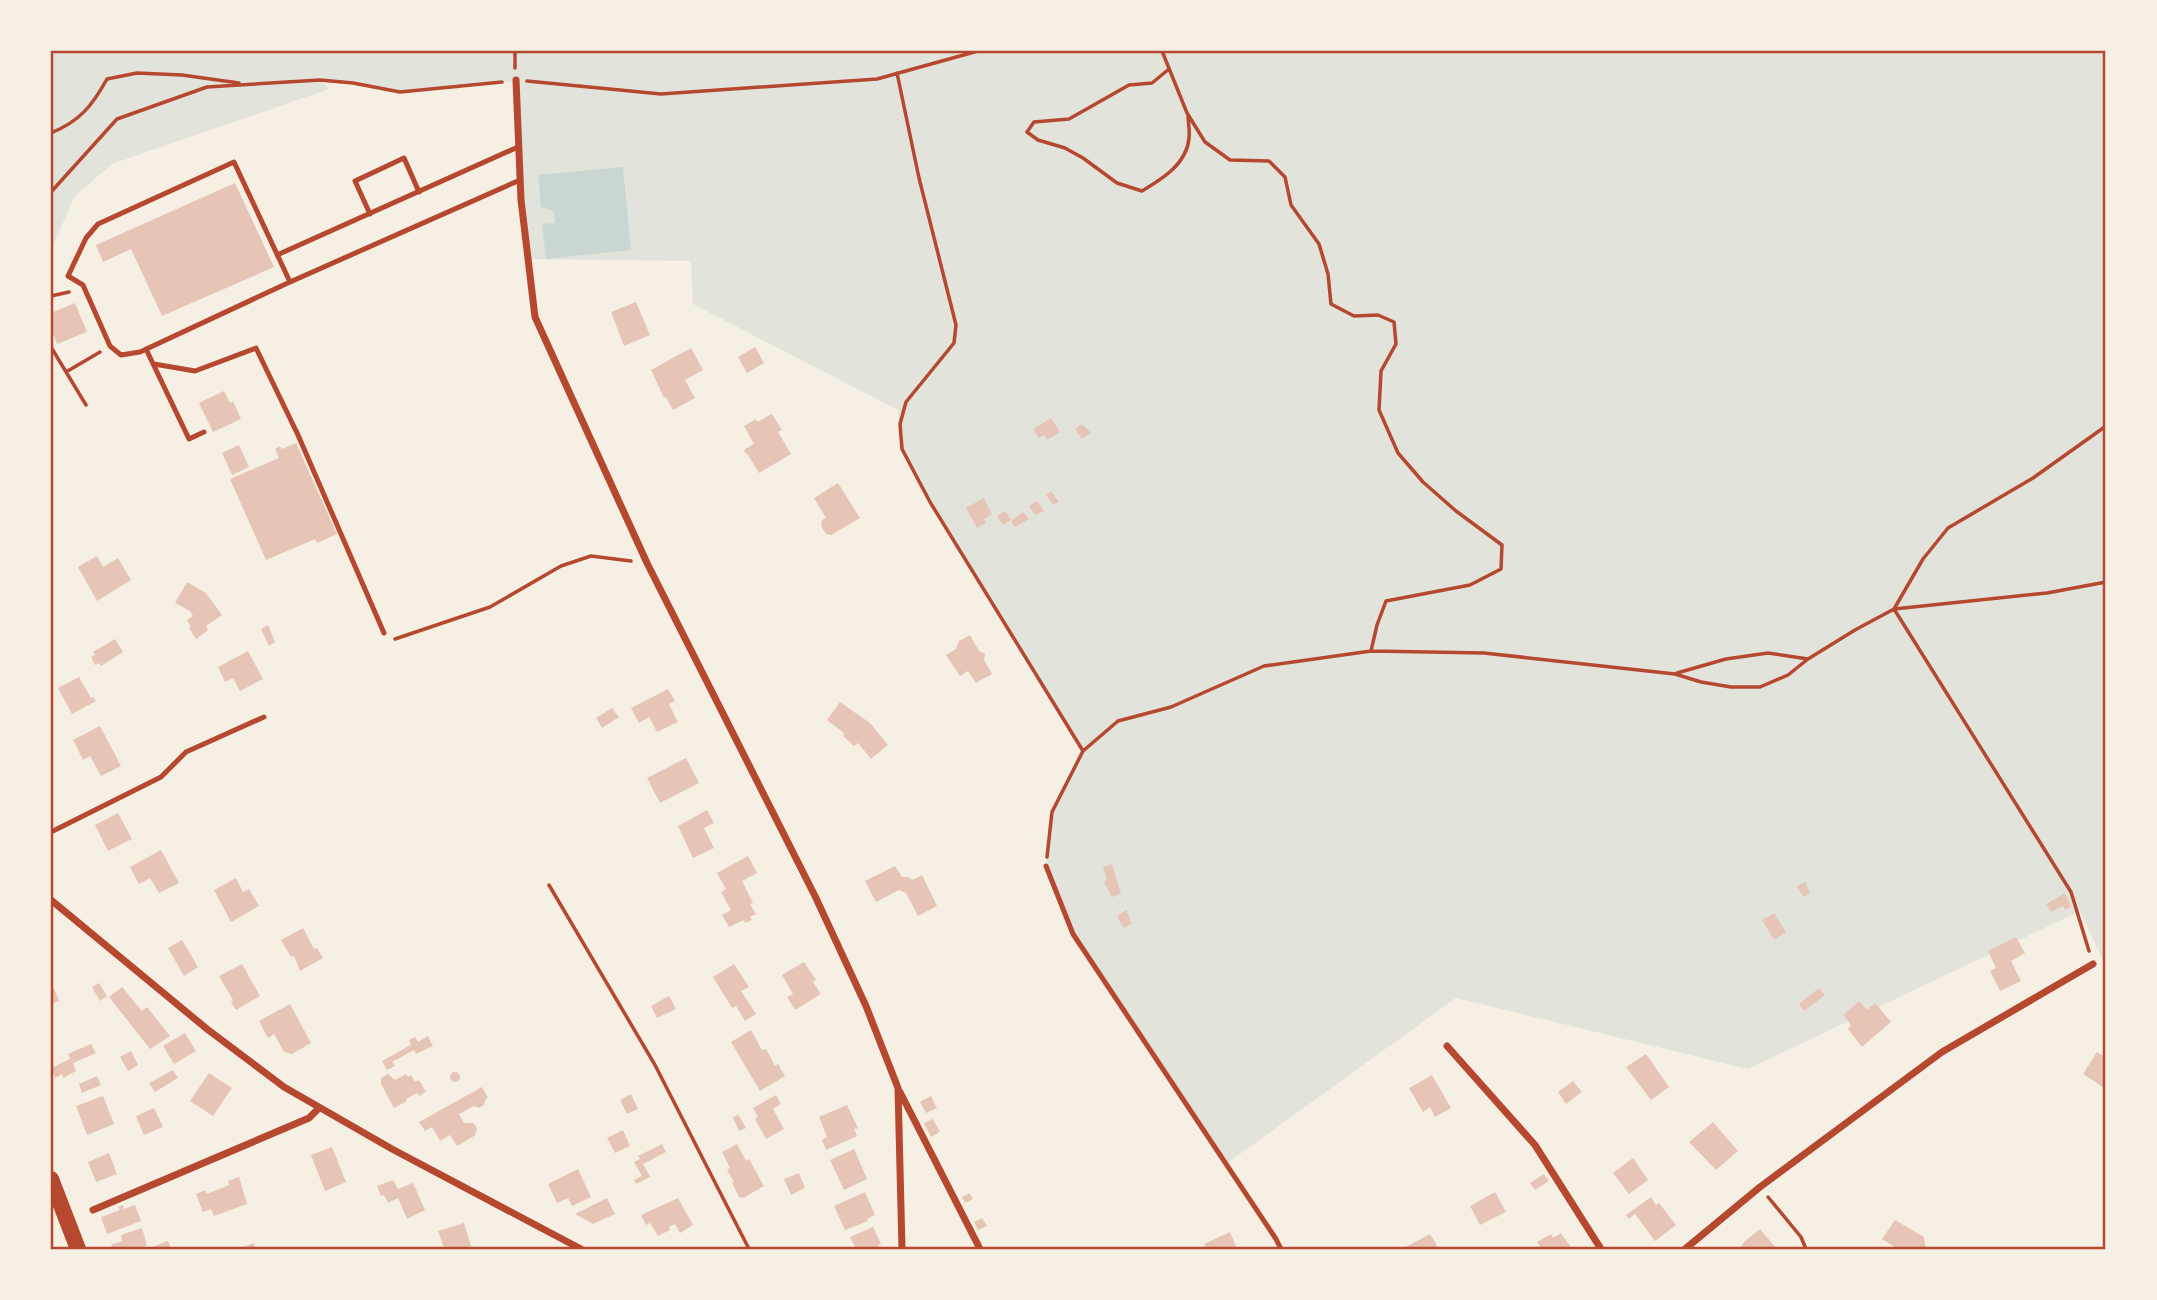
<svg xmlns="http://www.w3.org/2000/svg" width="2157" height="1300" font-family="Raleway,sans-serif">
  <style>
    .green { fill: #e2e4dc }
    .water { fill: #c9d6d2 }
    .building { fill: #e6c5b7 }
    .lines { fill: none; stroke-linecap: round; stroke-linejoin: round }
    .path { stroke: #b5482f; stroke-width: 3.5 }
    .service { stroke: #b5482f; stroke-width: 5 }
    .minor { stroke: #b5482f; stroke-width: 7 }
    .primary { stroke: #b5482f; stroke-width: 16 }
    .neatline { fill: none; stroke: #b5482f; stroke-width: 2.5 }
  </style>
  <rect width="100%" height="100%" fill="#f6efe4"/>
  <!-- green -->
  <path class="green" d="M51,51h2055v916l-26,-56 -332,158 -292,-71 -230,166 -149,-223 -31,-75 6,-54 31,-61 -153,-249 -28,-53 -4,-39 -205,-106 -2,-43 -163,-2 -12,-178 -116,11 -47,-9 -32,-2 8,8 -217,75 -38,33 -23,54z"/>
  <!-- water -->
  <path class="water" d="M623,167l8,83 -85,9 -4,-35 13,-1 -1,-12 -13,-4 -3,-32z"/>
  <!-- building -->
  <path class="building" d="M235,183l39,84 -112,49 -31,-67 -28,13 -7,-17z
    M636,302l14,33 -26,11 -13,-34z
    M75,303l12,29 -30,12 -6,-16v-15z
    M755,347l9,16 -17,10 -9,-16z
    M691,348l12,22 -18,10 10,18 -22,12 -7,-13 -2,1 -13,-28z
    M224,391l6,12 3,-2 8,18 -28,13 -14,-29z
    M772,414l10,16 -4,2 13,22 -32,19 -11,-18 -4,-3 1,-3 9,-5 -10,-18 12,-7 1,3z
    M1051,418l9,14 -13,8 -3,-5 -5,3 -6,-9z
    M1082,424l9,9 -9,6 -7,-10z
    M296,443l41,91 -20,9 -2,-4 -49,21 -36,-81 49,-21 -4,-9 5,-3 2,3z
    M239,445l10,22 -17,8 -10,-22z
    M838,483l22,35 -29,17 -5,-1 -5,-8 1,-6 4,-2 -12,-20z
    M1051,491l8,11 -6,3 -7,-10z
    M984,498l8,16 -8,5 2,4 -9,5 -11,-20z
    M1037,501l7,10 -9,4 -6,-9z
    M1005,511l6,9 -8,5 -6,-9z
    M1023,512l6,7 -14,8 -4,-6z
    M97,556l6,11 15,-9 13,22 -34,21 -19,-34z
    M187,582l19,11 16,22 -16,11 2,4 -12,9 -7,-11 2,-1 -4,-7 6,-4 -3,-5 -15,-8z
    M268,625l7,17 -6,4 -8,-17z
    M970,635l9,16 6,3 -1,6 8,14 -16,9 -8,-12 -8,5 -14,-21 10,-6 3,-8z
    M115,639l8,13 -22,14 -2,-3 -4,2 -4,-8 4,-2 -2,-3z
    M248,651l15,28 -23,12 -7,-13 -8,4 -7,-15z
    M79,677l12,21 2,-1 3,4 -24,13 -14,-26z
    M668,689l7,12 -6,3 9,18 -21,10 -8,-15 -10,6 -8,-15z
    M840,702l30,21 18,22 -17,14 -13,-16 -4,3 -11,-10 1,-3 -17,-13z
    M612,708l7,9 -17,11 -6,-10z
    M100,726l21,40 -20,10 -11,-20 -7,4 -10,-20z
    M686,758l13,25 -39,20 -13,-25z
    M707,810l7,13 -10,5 10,20 -21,10 -15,-32z
    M118,813l14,26 -24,12 -13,-26z
    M161,850l18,33 -20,10 -9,-15 -11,6 -9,-17z
    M748,856l9,17 -15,8 11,22 -3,1 6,10 -6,3 2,3 -7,3 -1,-3 -15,7 -7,-12 9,-5 -10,-18 5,-3 -9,-16z
    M1112,864l9,30 -9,3 -8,-15 3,-2 -4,-13z
    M895,866l7,11h6l4,3 10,-5 15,31 -19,10 -12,-23 -7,-3 -23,12 -11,-21z
    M236,878l7,14 6,-3 10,17 -28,16 -17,-32z
    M1805,882l5,11 -7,4 -6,-11z
    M2065,893l6,14 -6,3 -2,-4 -12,6 -5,-8z
    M1126,910l6,13 -8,5 -7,-12z
    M1774,913l12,19 -12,8 -12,-20z
    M303,928l11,21 3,-1 6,10 -23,13 -6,-15 -3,1 -10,-17z
    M2016,937l9,16 -14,8 10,20 -21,10 -10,-20 6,-3 -8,-17z
    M182,940l16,27 -14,9 -16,-28z
    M804,962l12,18 -3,2 8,12 -26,16 -8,-13 6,-3 -11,-19z
    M242,964l18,32 -24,14 -5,-8 2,-2 -14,-24z
    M734,964l15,23 -8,4 15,23 -11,7 -9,-15 -4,2 -19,-31z
    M99,983l8,13 -7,5 -8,-14z
    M122,987l20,24 5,-4 23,29 -20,13 -41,-52z
    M54,988l5,13 -7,3 -1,-15z
    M1819,988l6,7 -21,16 -5,-7z
    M669,996l7,13 -19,9 -6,-12z
    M1859,1001l8,9 8,-7 16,19 -29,25 -14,-18 3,-4 -8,-10z
    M290,1004l21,39 -19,11 -8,-2 -10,-18 -6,4 -9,-17z
    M751,1030l11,20 4,-1 9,17 3,-2 7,12 -25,15 -29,-49z
    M185,1033l11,18 -22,13 -11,-18z
    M428,1036l5,10 -17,8 -2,-4 -22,12 3,4 -8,4 -5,-9 29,-16 -2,-5 6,-3 3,5z
    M91,1044l5,9 -23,10 3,8 -13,7 -1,-4 -7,4 -4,-10 19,-9 -2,-5z
    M131,1051l7,14 -10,6 -8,-14z
    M2097,1052l9,6v31l-23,-15z
    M1646,1054l23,33 -18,13 -25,-33z
    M173,1070l5,8 -23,14 -6,-9z
    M450 1077a5 5 0 1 1 10 0a5 5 0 1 1-10 0Z
    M209,1073l23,15 -19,28 -23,-15z
    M388,1074l7,6 11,-6 2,3 3,-2 4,7 4,-2 7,12 -7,4 -2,-3 -11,6 1,2 -13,7 -13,-24v-6z
    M1432,1075l19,33 -16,9 -5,-10 -7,5 -14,-24z
    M97,1076l4,9 -19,8 -3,-9z
    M1573,1081l9,11 -16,12 -8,-12z
    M482,1087l6,11 -3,2 -1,5 -5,3 -5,-2 -15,8 5,9h9l3,3 1,4 -3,6 -17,10 -7,-11 -10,6 -8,-14 -7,4 -6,-9z
    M631,1094l7,15 -11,5 -7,-14z
    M776,1095l5,9 -8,5 11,20 -18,10 -11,-20 3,-2 -5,-9z
    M103,1096l11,28 -27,11 -11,-29z
    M931,1096l6,12 -11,5 -6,-11z
    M847,1105l11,23 -4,1 3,7 -31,14 -4,-10 5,-3 -8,-20z
    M154,1108l9,19 -19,8 -8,-19z
    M738,1114l8,14 -7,3 -6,-13z
    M933,1119l7,13 -9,5 -7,-14z
    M1713,1122l25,29 -22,19 -27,-28z
    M623,1130l7,16 -15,7 -8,-15z
    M662,1144l4,8 -23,12 7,13 -14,7 -2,-4 8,-4 -8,-14 6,-3 -2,-3z
    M737,1144l9,17 3,-2 15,27 -21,12 -4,-1 -7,-14 2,-1 -7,-12 3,-2 -8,-16z
    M332,1147l14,35 -21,9 -14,-36z
    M854,1149l13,30 -23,11 -14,-30z
    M109,1153l8,21 -21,8 -8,-20z
    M1633,1158l15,22 -19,14 -16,-21z
    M578,1169l13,28 -19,9 -4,-8 -11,5 -9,-19z
    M799,1173l6,15 -14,7 -7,-16z
    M1544,1174l5,7 -14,9 -5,-7z
    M239,1177l8,27 -33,12 -3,-7 -8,3 -7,-18 9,-4 2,4 22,-9 -1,-4z
    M393,1180l5,9 15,-6 12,27 -18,9 -9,-21 -10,5 -4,-8 -3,1 -4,-10z
    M865,1192l10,23 -8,4 1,2 -23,9 -11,-24z
    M1495,1192l11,20 -26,13 -10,-19z
    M970,1193l3,6 -8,4 -3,-6z
    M1651,1197l5,8 3,-2 17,22 -21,16 -20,-27 -6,5 -3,-4z
    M607,1198l8,16 -22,10 -18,-10z
    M678,1198l15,27 -13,8 -5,-9 -6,3 1,3 -12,6 -8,-13 -4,2 -5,-10z
    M123,1205l1,4 11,-4 6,16 -34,13 -6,-17 19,-7 -2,-3z
    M982,1218l5,8 -9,4 -4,-8z
    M1895,1220l29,17 2,12h-28l-16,-10z
    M464,1223l7,23 -11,3h-10l-1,-3 -5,2 -6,-17z
    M873,1227l8,17 -3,1 2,4h-24l-6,-12z
    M142,1228l5,17 -3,2 1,2h-32l-2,-4 11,-4 -1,-6z
    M1760,1229l17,20h-38l6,-8z
    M1230,1232l7,17h-31l-2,-5z
    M1561,1233l11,16h-30l-5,-7 14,-8 2,4z
    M1430,1234l9,15h-37z
    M168,1241l3,8h-24z
    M254,1243l2,6h-19z"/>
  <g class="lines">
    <!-- path -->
    <path class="path" d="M515,51v17
      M1162,51l25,62 18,29 25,18 39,1 16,16 6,28 28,39 9,30 3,30 23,12 24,-1 16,7 2,22 -15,27 -2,39 19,43 25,29 33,29 46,34 -1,24 -31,16 -84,16 -9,24 -6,26
      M1169,69l-17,14 -23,2 -60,34 -35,3 -7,10 11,8 27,8 18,10 34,25 25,8c20,-12 45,-27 47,-53 1,-8 -1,-16 -1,-23
      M897,73l22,105 37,147 -2,18 -48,59 -6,22 2,25 28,53 153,249 -31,61 -5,45
      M527,81l134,13 216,-15 101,-28
      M51,133c29,-12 41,-27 56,-54l30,-6 45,2 57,8
      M51,192l66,-73 90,-32 113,-7 33,3 47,9 102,-10
      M51,296l18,-4
      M51,347l35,58
      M66,372l34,-20
      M395,639l95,-32 71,-41 30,-10 40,5
      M1677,673l49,-14 42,-6 40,6
      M1083,751l35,-30 53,-14 93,-41 107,-15 113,2 191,21 26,8 30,5h29l28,-12 20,-16 47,-29 39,-21 153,-16 59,-11
      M549,885l106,180 94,184
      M2089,951l-18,-59 -177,-283 29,-50 25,-31 85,-50 73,-52
      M1768,1197l33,40 5,12"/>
    <!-- service -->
    <path class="service" d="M370,214l-15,-33 49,-23 15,34
      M277,255l241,-108
      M290,282l-56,-120 -136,62 -12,14 -18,38 15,9 27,61 11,9 19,-3 150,-70 230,-102
      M146,349l43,90 15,-7
      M154,364l41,7 61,-23 42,87 86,198
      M51,832l110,-55 25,-25 78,-35
      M1046,866l27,68 203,305 5,10"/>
    <!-- minor -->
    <path class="minor" d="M516,80l5,120 14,117 112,246 168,333 51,110 32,82 4,161
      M51,900l156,129 77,58 108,62 189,100
      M1447,1046l88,99 66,104
      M900,1092l80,157
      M93,1210l216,-92 10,-10
      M1685,1249l75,-62 182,-135 151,-88"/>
    <!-- primary -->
    <path class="primary" d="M51,1179l27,70"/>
  </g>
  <!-- border -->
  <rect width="2157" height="1300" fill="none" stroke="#f6efe4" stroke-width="105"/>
  <rect x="52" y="52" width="2052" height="1196" class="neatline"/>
</svg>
